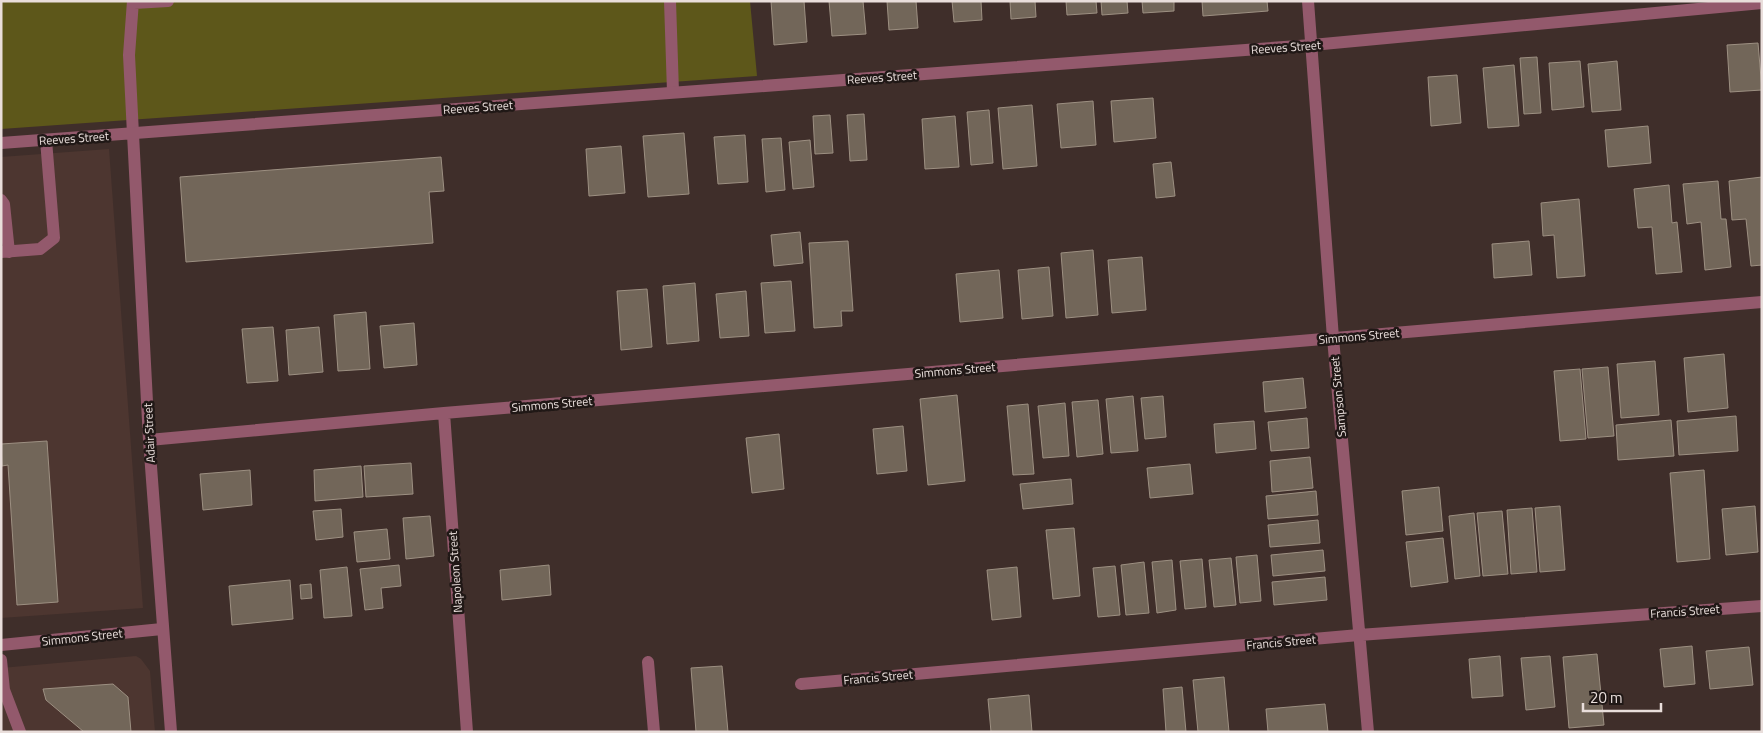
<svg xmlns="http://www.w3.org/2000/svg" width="1763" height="733" font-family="'Titillium Web',sans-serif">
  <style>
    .built { fill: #4d3630 }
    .green { fill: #5d571a }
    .building { fill: #726659; stroke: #9d9082 }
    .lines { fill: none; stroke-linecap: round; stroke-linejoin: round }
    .service { stroke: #93596c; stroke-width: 12 }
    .minor { stroke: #93596c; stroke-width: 12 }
    .labels { text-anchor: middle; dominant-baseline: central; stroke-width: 5; stroke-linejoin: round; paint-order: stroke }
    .street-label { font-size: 12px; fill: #e9dedb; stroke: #201816 }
  </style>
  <rect width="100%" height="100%" fill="#3f2e2a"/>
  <!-- built -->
  <path class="built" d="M109,149l34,459 -142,10v-461z
    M136,656l5,3 9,12 5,61h-154v-64z"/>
  <!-- green -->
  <path class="green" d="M1,1h749l7,75 -756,53z"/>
  <!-- building -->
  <path class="building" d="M771,1h33l3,41 -33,3z
    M829,1h34l3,33 -34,2z
    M887,1h29l2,27 -29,2z
    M952,1h29l1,19 -28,2z
    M1010,1h25l1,16 -25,2z
    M1066,1h30l1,12 -30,2z
    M1101,1h26l1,12 -26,2z
    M1142,1h32v10l-31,2z
    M1202,1h65l1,10 -65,5z
    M1758,43l4,47 -32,2 -3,-47z
    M1537,57l4,56 -17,1 -4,-56z
    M1580,61l4,46 -32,3 -3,-47z
    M1617,61l4,49 -29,2 -4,-48z
    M1514,65l5,61 -31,2 -5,-60z
    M1457,75l4,48 -30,3 -3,-49z
    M1153,98l3,40 -42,4 -3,-41z
    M1093,101l3,44 -35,3 -4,-44z
    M1032,105l5,61 -34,3 -5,-61z
    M989,110l4,53 -22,2 -4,-53z
    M864,114l3,46 -17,1 -3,-46z
    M830,115l3,38 -18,1 -2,-38z
    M955,116l4,51 -34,2 -3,-50z
    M1648,126l3,37 -43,4 -3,-37z
    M684,133l5,61 -41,3 -5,-61z
    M745,135l3,47 -30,2 -4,-47z
    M781,138l4,52 -19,2 -4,-53z
    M810,140l4,47 -21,2 -4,-47z
    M621,146l4,47 -36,3 -3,-47z
    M441,157l3,34 -15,1 4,51 -247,19 -6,-85z
    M1171,162l4,34 -19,2 -3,-34z
    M1762,177v88l-11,1 -5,-47 -14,1 -3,-39z
    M1718,181l3,38h5l5,48 -26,3 -4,-48 -14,2 -4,-40z
    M1669,185l3,38 5,-1 5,50 -26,2 -4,-47 -14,1 -4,-39z
    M1579,199l6,77 -28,2 -3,-43 -11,1 -2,-33z
    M800,232l3,31 -29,3 -3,-31z
    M848,241l5,70h-12l1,15 -28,2 -5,-85z
    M1529,241l3,34 -38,3 -2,-34z
    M1093,250l5,65 -32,3 -5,-65z
    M1142,257l4,53 -34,3 -4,-53z
    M1049,267l4,49 -31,3 -4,-49z
    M999,270l4,48 -43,4 -4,-48z
    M791,281l4,50 -30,2 -4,-50z
    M695,283l4,58 -32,3 -4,-58z
    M647,289l5,58 -31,3 -4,-59z
    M746,291l3,45 -29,2 -4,-44z
    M366,312l4,57 -32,2 -4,-56z
    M414,323l3,42 -33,3 -4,-42z
    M273,327l5,54 -31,2 -5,-54z
    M319,327l4,45 -34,3 -3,-45z
    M1724,354l4,54 -40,4 -4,-54z
    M1655,361l4,54 -38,3 -4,-54z
    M1608,367l6,69 -26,2 -6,-69z
    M1580,369l6,70 -26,2 -6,-70z
    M1303,378l3,30 -41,4 -2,-30z
    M957,395l8,86 -37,4 -8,-86z
    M1133,396l5,55 -27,2 -5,-54z
    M1163,396l3,41 -21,2 -4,-41z
    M1098,400l5,54 -26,3 -5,-55z
    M1065,403l4,53 -26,2 -5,-52z
    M1028,404l6,70 -21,1 -6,-69z
    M1736,416l2,35 -59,4 -2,-34z
    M1307,418l2,30 -38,3 -3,-29z
    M1671,420l3,36 -56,4 -2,-35z
    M1254,421l2,28 -40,4 -2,-29z
    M903,426l4,45 -30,3 -4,-45z
    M779,434l5,55 -32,4 -6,-55z
    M47,441l11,161 -41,3 -9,-140 -6,1 -1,-22z
    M1310,457l3,31 -41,4 -2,-31z
    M411,463l2,31 -47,3 -2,-31z
    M1190,464l3,30 -43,4 -3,-30z
    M361,466l2,31 -48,4 -1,-31z
    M250,470l2,35 -49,5 -3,-36z
    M1704,470l6,89 -33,3 -7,-89z
    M1071,479l2,25 -50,5 -3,-25z
    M1439,487l4,44 -37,4 -4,-44z
    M1316,491l2,24 -50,4 -2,-23z
    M1560,506l5,64 -25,2 -5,-64z
    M1755,506l3,46 -32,3 -4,-46z
    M1532,508l5,64 -26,2 -4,-64z
    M341,509l2,28 -27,3 -3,-29z
    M1502,511l6,63 -25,2 -6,-63z
    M1474,513l6,63 -25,3 -6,-63z
    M430,516l4,40 -28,3 -3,-41z
    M1318,520l2,23 -50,4 -2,-22z
    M1074,528l6,68 -27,3 -7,-69z
    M387,529l3,30 -33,3 -3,-30z
    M1443,538l5,44 -37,5 -5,-45z
    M1323,550l2,21 -52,5 -2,-21z
    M1257,555l4,46 -21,2 -4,-46z
    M1231,558l5,47 -22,2 -5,-47z
    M1202,559l4,48 -21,2 -5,-48z
    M1172,560l4,50 -19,3 -5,-51z
    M1144,562l5,51 -23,2 -5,-50z
    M399,565l2,21 -20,2 2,20 -18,2 -5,-41z
    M549,565l2,30 -49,5 -2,-30z
    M1115,566l5,49 -22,2 -5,-49z
    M347,567l5,49 -28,2 -4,-48z
    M1017,567l4,50 -29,3 -5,-50z
    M1325,577l2,23 -53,5 -2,-23z
    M290,580l3,39 -61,6 -3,-39z
    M311,584l1,14 -11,1 -1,-14z
    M1692,646l3,38 -31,3 -4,-38z
    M1749,647l4,38 -43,4 -4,-38z
    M1597,654l7,71 -35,3 -6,-71z
    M1500,656l3,40 -31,2 -3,-39z
    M1550,656l5,51 -29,3 -5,-52z
    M722,666l6,66h-32l-5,-64z
    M1224,677l5,55h-31l-5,-52z
    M113,684l15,13 3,35h-47l-38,-32 -3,-11z
    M1182,687l4,45h-20l-3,-43z
    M1029,695l3,37h-41l-3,-33z
    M1325,704l3,28h-60l-2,-23z"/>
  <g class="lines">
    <!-- service -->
    <path class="service" d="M670,1l3,91
      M134,3l34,-2
      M133,134l-4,-79 4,-54
      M1,200l3,4 5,48
      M1,252l39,-3 14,-11 -8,-98
      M1,660l3,30 16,42"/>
    <!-- minor -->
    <path class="minor" d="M1308,1l25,337 35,394
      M133,134l16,306 22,292
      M1,143l1311,-98 450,-42
      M444,413l23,319
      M149,440l295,-27 1318,-111
      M1,645l161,-16
      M648,662l6,70
      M801,684l558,-49 403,-29"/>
  </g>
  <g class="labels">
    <!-- street labels -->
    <g class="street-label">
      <text transform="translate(1286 47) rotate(-4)">Reeves Street</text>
      <text transform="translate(882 77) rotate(-4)">Reeves Street</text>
      <text transform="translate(478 107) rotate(-4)">Reeves Street</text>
      <text transform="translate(74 138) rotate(-4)">Reeves Street</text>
      <text transform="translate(1359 336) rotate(-5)">Simmons Street</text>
      <text transform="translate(955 370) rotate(-5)">Simmons Street</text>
      <text transform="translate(1338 397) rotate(-95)">Sampson Street</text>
      <text transform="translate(552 404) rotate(-5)">Simmons Street</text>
      <text transform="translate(149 433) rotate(-93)">Adair Street</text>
      <text transform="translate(455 572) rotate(-94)">Napoleon Street</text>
      <text transform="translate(1685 611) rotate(-4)">Francis Street</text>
      <text transform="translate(82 637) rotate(-6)">Simmons Street</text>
      <text transform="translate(1281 642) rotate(-5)">Francis Street</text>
      <text transform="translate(878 677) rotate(-5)">Francis Street</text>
    </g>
  </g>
  <!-- border -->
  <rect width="1763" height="733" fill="none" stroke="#e9dedb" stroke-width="5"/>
  <!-- scale -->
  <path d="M1583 703v8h78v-8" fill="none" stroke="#e9dedb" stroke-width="2.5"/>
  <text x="1590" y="703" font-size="15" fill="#e9dedb" stroke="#201816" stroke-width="4" paint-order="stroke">20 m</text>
</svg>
